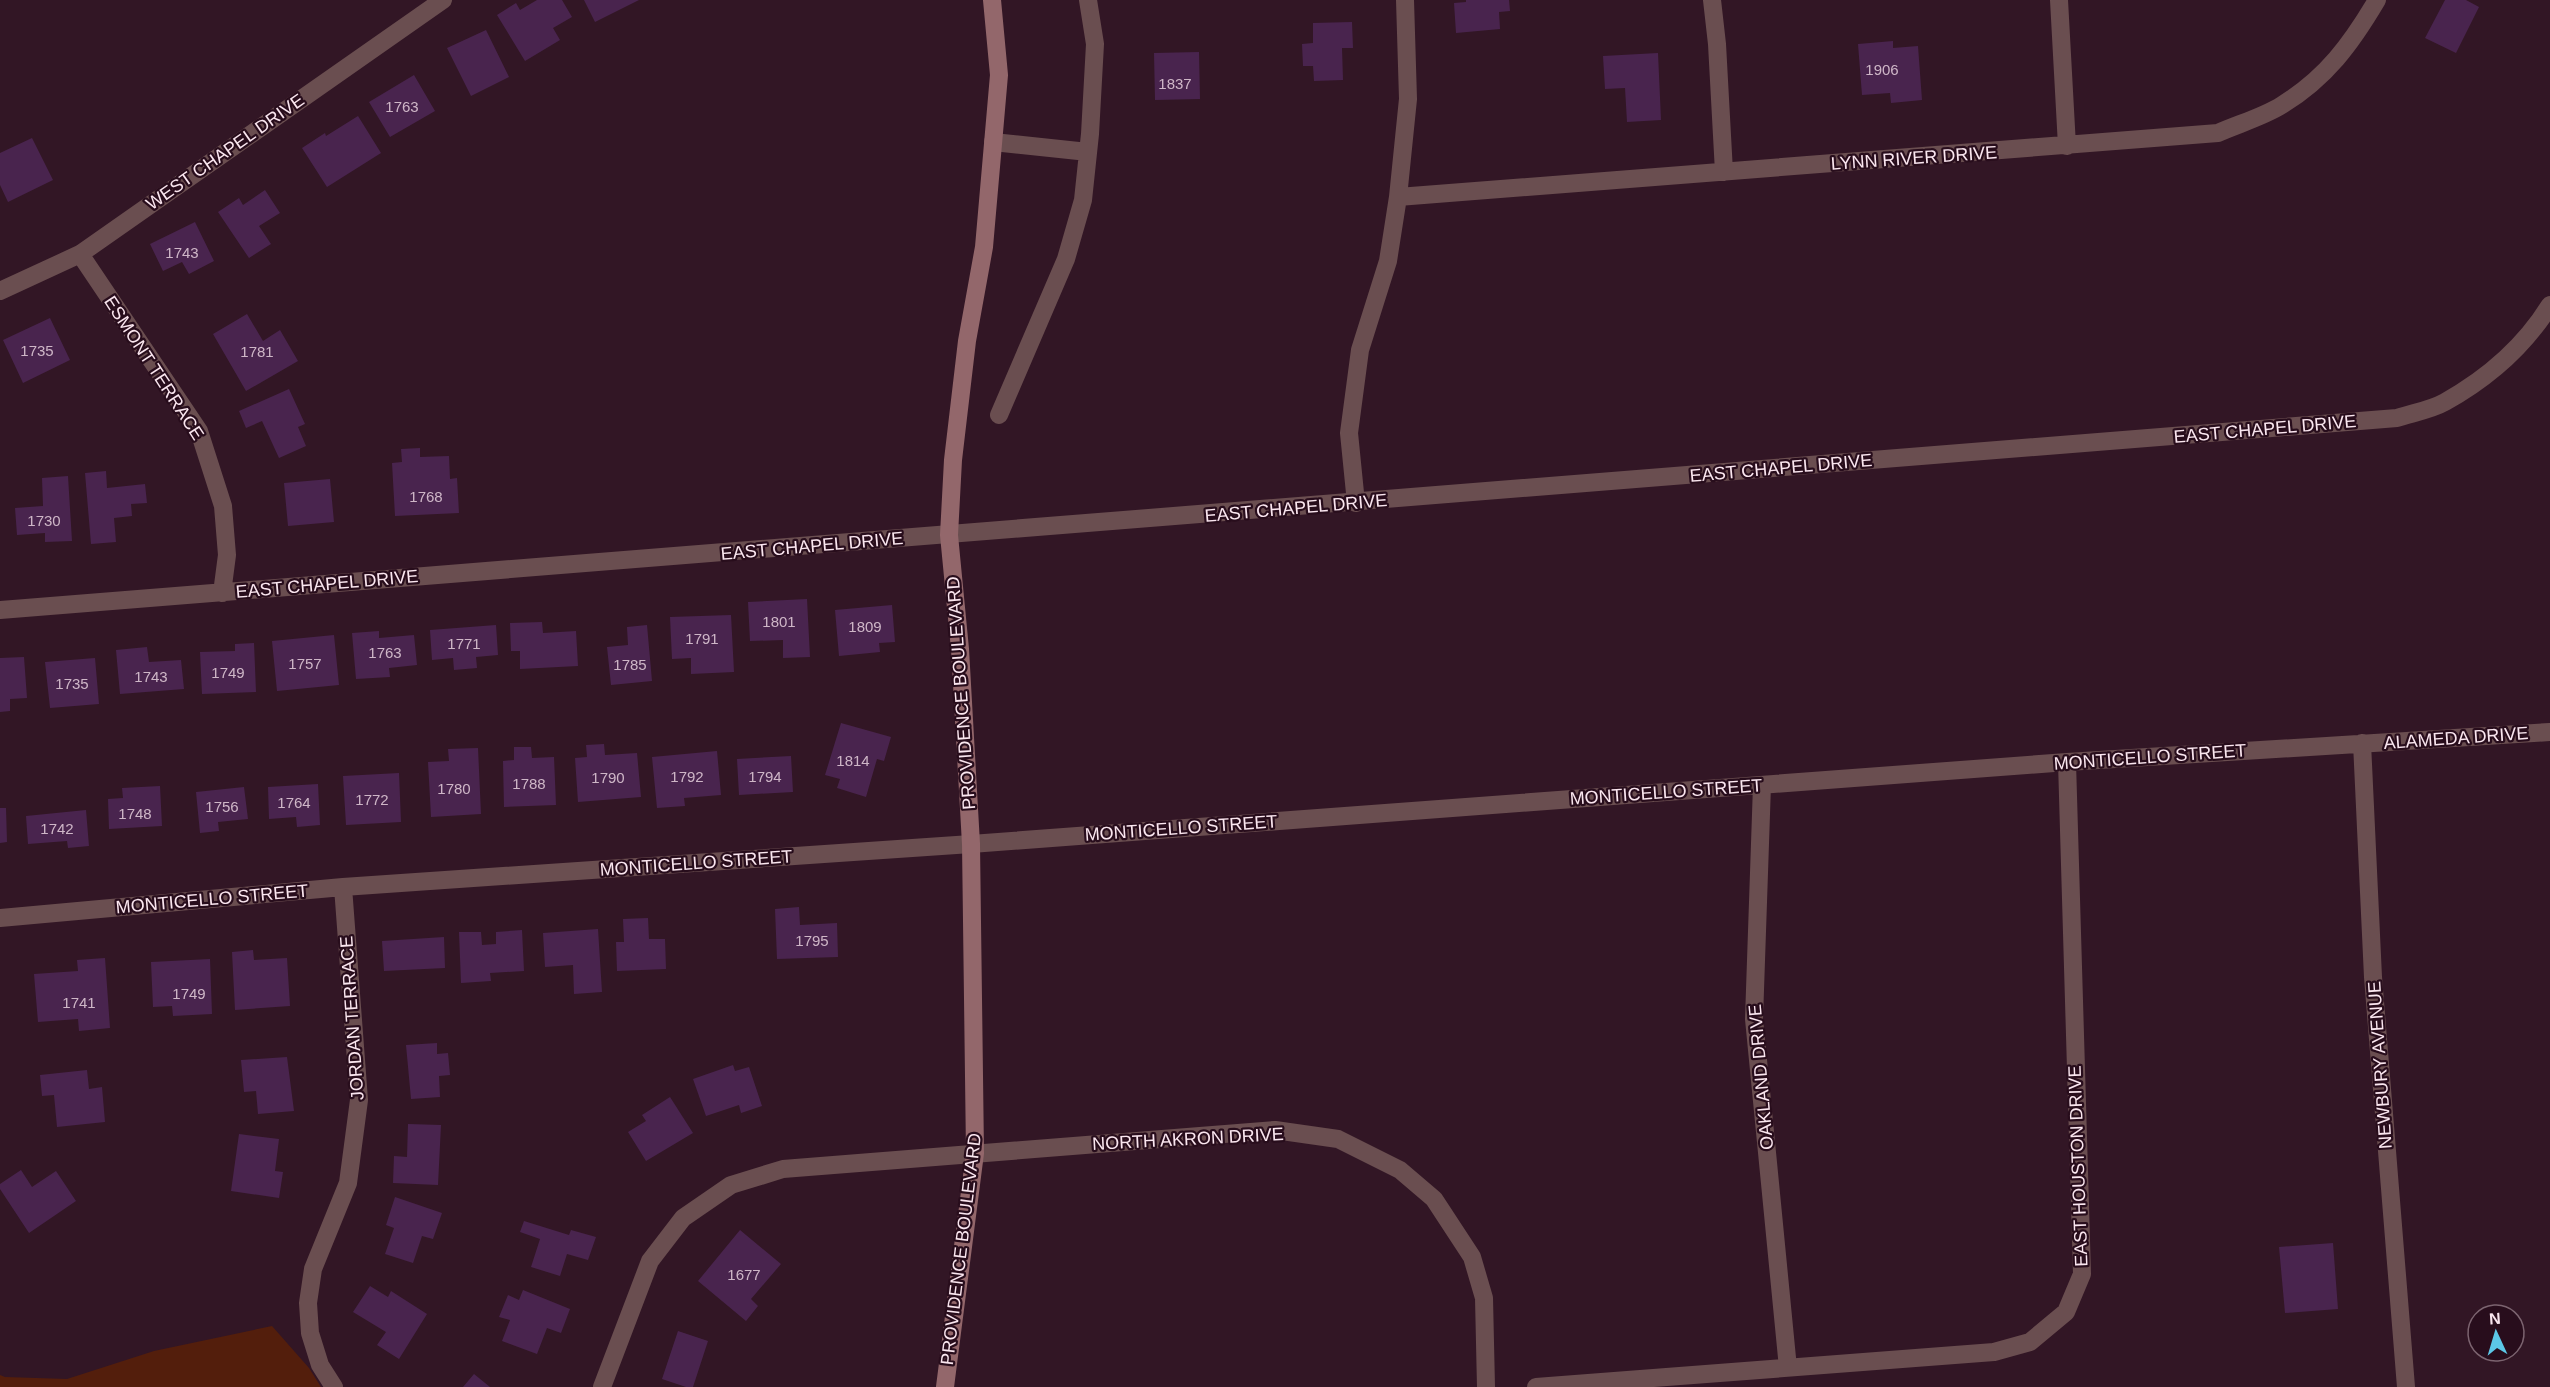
<svg xmlns="http://www.w3.org/2000/svg" width="2550" height="1387" font-family="Helvetica,sans-serif">
  <style>
    .green { fill: #531e0c }
    .building { fill: #49244e }
    .lines { fill: none; stroke-linecap: round; stroke-linejoin: round }
    .minor { stroke: #6a4e50; stroke-width: 18 }
    .secondary { stroke: #93676b; stroke-width: 18 }
    .labels { text-anchor: middle; dominant-baseline: central; stroke-width: 4.5; stroke-linejoin: round; paint-order: stroke }
    .number-label { font-size: 15px; fill: #ceb6c7 }
    .street-label { font-size: 18px; fill: #fae6ef; stroke: #280d1c }
  </style>
  <rect width="100%" height="100%" fill="#321625"/>
  <!-- green -->
  <path class="green" d="M272,1326l37,42 12,19h-321v-12l5,2 62,2 87,-28z"/>
  <!-- building -->
  <path class="building" d="M537,0h25l10,17 -19,11 7,12 -35,21 -28,-46 19,-12 4,7z
    M584,0h55l-44,22z
    M1466,0h43l1,11 -11,1 1,17 -44,4 -2,-30 12,-1z
    M2445,0h21l13,7 -23,46 -31,-15z
    M1352,22l1,26h-11l1,32 -29,1 -1,-15h-10l-1,-22 11,-1v-20z
    M486,30l23,47 -38,19 -24,-48z
    M1893,41v7l25,-2 4,54 -31,3 -1,-10 -28,2 -4,-51z
    M1199,52l1,47 -45,1 -1,-47z
    M1658,53l3,67 -34,2 -2,-34 -20,1 -2,-33z
    M414,75l21,36 -45,26 -21,-35z
    M358,116l23,37 -54,34 -25,-39 23,-15 1,3z
    M32,138l21,42 -45,22 -8,-17v-32z
    M265,190l15,23 -21,13 12,18 -22,14 -31,-46 21,-14 4,7z
    M195,222l19,39 -25,13 -7,-12 -19,9 -13,-27z
    M247,314l16,27 17,-11 18,31 -52,30 -33,-57z
    M50,318l20,42 -47,23 -20,-43z
    M289,389l16,35 -7,3 8,19 -27,12 -17,-37 -16,7 -7,-17z
    M420,448v9l29,-1 1,23 7,-1 2,35 -64,3 -3,-53 10,-1 -1,-13z
    M106,471l1,17 38,-4 2,19 -16,1 1,12 -18,2 2,24 -25,2 -6,-71z
    M68,476l4,65 -27,1v-9l-28,2 -2,-27 28,-2 -1,-28z
    M330,479l4,43 -46,4 -4,-43z
    M807,599l3,58 -27,1v-18l-33,1 -2,-39z
    M892,605l3,37 -16,1 1,9 -41,4 -4,-46z
    M731,615l3,57 -43,2v-16l-19,1 -2,-42z
    M542,622l1,11 33,-2 2,35 -58,3v-18h-9l-1,-28z
    M496,625l2,30 -22,2 1,11 -23,2 -1,-12 -21,2 -2,-30z
    M647,625l5,56 -41,4 -4,-38 21,-2 -1,-18z
    M379,631v7l35,-3 3,30 -28,3 1,9 -34,2 -4,-46z
    M334,635l5,50 -62,6 -5,-50z
    M254,643l2,49 -54,2 -2,-42 35,-1v-7z
    M147,647l2,15 32,-2 3,29 -64,5 -4,-44z
    M24,657l3,41 -17,1v12l-10,1v-54z
    M95,658l4,46 -49,4 -5,-46z
    M841,723l50,14 -7,24 -7,-2 -11,38 -29,-9 3,-9 -15,-4z
    M604,744l1,11 32,-2 4,44 -63,5 -3,-44 12,-1 -1,-12z
    M514,747h17l1,11 22,-1 2,48 -52,2 -1,-46 11,-1z
    M478,748l3,66 -50,3 -3,-55 21,-1 -1,-12z
    M717,751l4,44 -37,3 1,8 -28,2 -5,-51z
    M791,756l2,36 -54,3 -2,-36z
    M399,773l2,49 -55,3 -3,-49z
    M318,784l2,41 -23,2 -1,-10 -27,2 -1,-32z
    M160,786l2,40 -53,3 -1,-30 15,-1 -1,-10z
    M244,787l4,32 -30,3 1,9 -19,2 -4,-41z
    M0,808h6l1,34 -7,1z
    M86,810l3,36 -21,2 -1,-7 -39,3 -2,-28z
    M799,907l1,18 37,-2 1,34 -61,2 -2,-50z
    M648,918l1,21h16l1,30 -49,2 -1,-29h8l-1,-23z
    M598,929l4,63 -28,2 -1,-29 -28,2 -2,-34z
    M522,930l2,41 -34,2 1,8 -30,2 -2,-51h22l1,13 14,-1v-12z
    M444,937l1,31 -61,3 -2,-30z
    M253,950l1,10 33,-2 3,48 -55,4 -3,-58z
    M105,958l5,70 -31,3 -1,-12 -40,3 -4,-48 44,-3 -1,-11z
    M210,959l2,55 -39,2 -1,-10 -19,1 -2,-45z
    M437,1043v11l11,-1 2,22 -11,1 1,21 -29,2 -5,-54z
    M287,1057l7,54 -36,3 -2,-23 -12,1 -3,-32z
    M733,1065l2,6 14,-4 13,39 -21,7 -2,-8 -33,11 -13,-37z
    M87,1070l2,19 13,-2 3,35 -48,5 -3,-32 -12,1 -2,-21z
    M670,1097l23,36 -47,28 -18,-29 18,-11 -4,-6z
    M408,1124l33,1 -3,60 -45,-2 1,-27 13,1z
    M239,1134l40,5 -4,32 8,1 -4,26 -48,-7z
    M21,1170l11,17 24,-16 20,30 -47,32 -29,-44v-5z
    M395,1197l47,16 -9,26 -11,-3 -9,27 -28,-9 9,-26 -8,-3z
    M524,1221l45,14 2,-5 25,7 -8,23 -21,-6 -7,22 -29,-9 9,-28 -20,-7z
    M740,1230l41,34 -30,35 7,7 -12,15 -48,-40z
    M2333,1243l5,66 -53,4 -6,-66z
    M370,1286l18,11 3,-6 36,23 -28,45 -22,-14 9,-13 -33,-20z
    M523,1290l47,19 -9,24 -14,-5 -10,26 -35,-13 8,-21 -11,-3 9,-22 11,5z
    M678,1331l30,10 -15,46h-7l-24,-8z
    M474,1374l16,13h-27z"/>
  <g class="lines">
    <!-- minor -->
    <path class="minor" d="M1712,0l5,44 7,128
      M2059,0l8,146
      M993,142l95,10
      M1398,197l820,-64c20,-9 45,-16 64,-28 44,-27 69,-61 95,-105
      M80,254l119,177 24,75 4,49 -5,38
      M0,291l80,-37 363,-254
      M999,415l67,-156 17,-59 7,-66 5,-90 -7,-44
      M1356,503l-7,-70 11,-83 28,-89 10,-64 10,-98 -3,-99
      M0,610l2397,-192c15,-5 34,-8 48,-16 43,-24 79,-55 105,-97
      M2362,743l11,234 33,410
      M1762,785l-8,234 34,349
      M0,918l343,-31 628,-43 1096,-82 483,-30
      M334,1387l-14,-22 -10,-32 -2,-30 5,-34 35,-86 11,-83 -16,-213
      M602,1387l48,-126 33,-43 48,-33 52,-16 492,-39 63,9 62,31 34,29 38,58 12,41 2,89
      M1536,1387l458,-35 36,-10 36,-30 16,-38 -15,-512"/>
    <!-- secondary -->
    <path class="secondary" d="M945,1387l30,-234 -4,-309 -11,-195 -11,-114 4,-75 14,-119 17,-94 15,-172 -7,-75"/>
  </g>
  <g class="labels">
    <!-- number labels -->
    <g class="number-label">
      <text x="1882" y="69">1906</text>
      <text x="1175" y="83">1837</text>
      <text x="402" y="106">1763</text>
      <text x="182" y="252">1743</text>
      <text x="37" y="350">1735</text>
      <text x="257" y="351">1781</text>
      <text x="426" y="496">1768</text>
      <text x="44" y="520">1730</text>
      <text x="779" y="621">1801</text>
      <text x="865" y="626">1809</text>
      <text x="702" y="638">1791</text>
      <text x="464" y="643">1771</text>
      <text x="385" y="652">1763</text>
      <text x="305" y="663">1757</text>
      <text x="630" y="664">1785</text>
      <text x="228" y="672">1749</text>
      <text x="151" y="676">1743</text>
      <text x="72" y="683">1735</text>
      <text x="853" y="760">1814</text>
      <text x="687" y="776">1792</text>
      <text x="765" y="776">1794</text>
      <text x="608" y="777">1790</text>
      <text x="529" y="783">1788</text>
      <text x="454" y="788">1780</text>
      <text x="372" y="799">1772</text>
      <text x="294" y="802">1764</text>
      <text x="222" y="806">1756</text>
      <text x="135" y="813">1748</text>
      <text x="57" y="828">1742</text>
      <text x="812" y="940">1795</text>
      <text x="189" y="993">1749</text>
      <text x="79" y="1002">1741</text>
      <text x="744" y="1274">1677</text>
    </g>
    <!-- street labels -->
    <g class="street-label">
      <text transform="translate(225 152) rotate(-35)">WEST CHAPEL DRIVE</text>
      <text transform="translate(1914 158) rotate(-4)">LYNN RIVER DRIVE</text>
      <text transform="translate(154 368) rotate(57)">ESMONT TERRACE</text>
      <text transform="translate(2265 429) rotate(-5)">EAST CHAPEL DRIVE</text>
      <text transform="translate(1781 468) rotate(-5)">EAST CHAPEL DRIVE</text>
      <text transform="translate(1296 508) rotate(-5)">EAST CHAPEL DRIVE</text>
      <text transform="translate(812 546) rotate(-5)">EAST CHAPEL DRIVE</text>
      <text transform="translate(327 584) rotate(-5)">EAST CHAPEL DRIVE</text>
      <text transform="translate(961 693) rotate(-94)">PROVIDENCE BOULEVARD</text>
      <text transform="translate(2456 738) rotate(-4)">ALAMEDA DRIVE</text>
      <text transform="translate(2150 757) rotate(-4)">MONTICELLO STREET</text>
      <text transform="translate(1666 792) rotate(-4)">MONTICELLO STREET</text>
      <text transform="translate(1181 828) rotate(-4)">MONTICELLO STREET</text>
      <text transform="translate(696 863) rotate(-4)">MONTICELLO STREET</text>
      <text transform="translate(212 899) rotate(-5)">MONTICELLO STREET</text>
      <text transform="translate(352 1018) rotate(-94)">JORDAN TERRACE</text>
      <text transform="translate(2380 1065) rotate(-94)">NEWBURY AVENUE</text>
      <text transform="translate(1761 1077) rotate(-95)">OAKLAND DRIVE</text>
      <text transform="translate(1188 1139) rotate(-3)">NORTH AKRON DRIVE</text>
      <text transform="translate(2078 1166) rotate(-92)">EAST HOUSTON DRIVE</text>
      <text transform="translate(961 1249) rotate(-83)">PROVIDENCE BOULEVARD</text>
    </g>
  </g>
  <!-- north arrow -->
  <g transform="translate(2496 1333) rotate(356)"><circle r="28" fill="#280d1c" stroke="#7c6470" stroke-width="1.5"/>
  <path d="M0-4.5L10 22L0 15L-10 22Z" fill="#5cc7e7"/>
  <text y="-9" font-size="16" font-weight="bold" text-anchor="middle" fill="#fae6ef">N</text>
  </g>
</svg>
